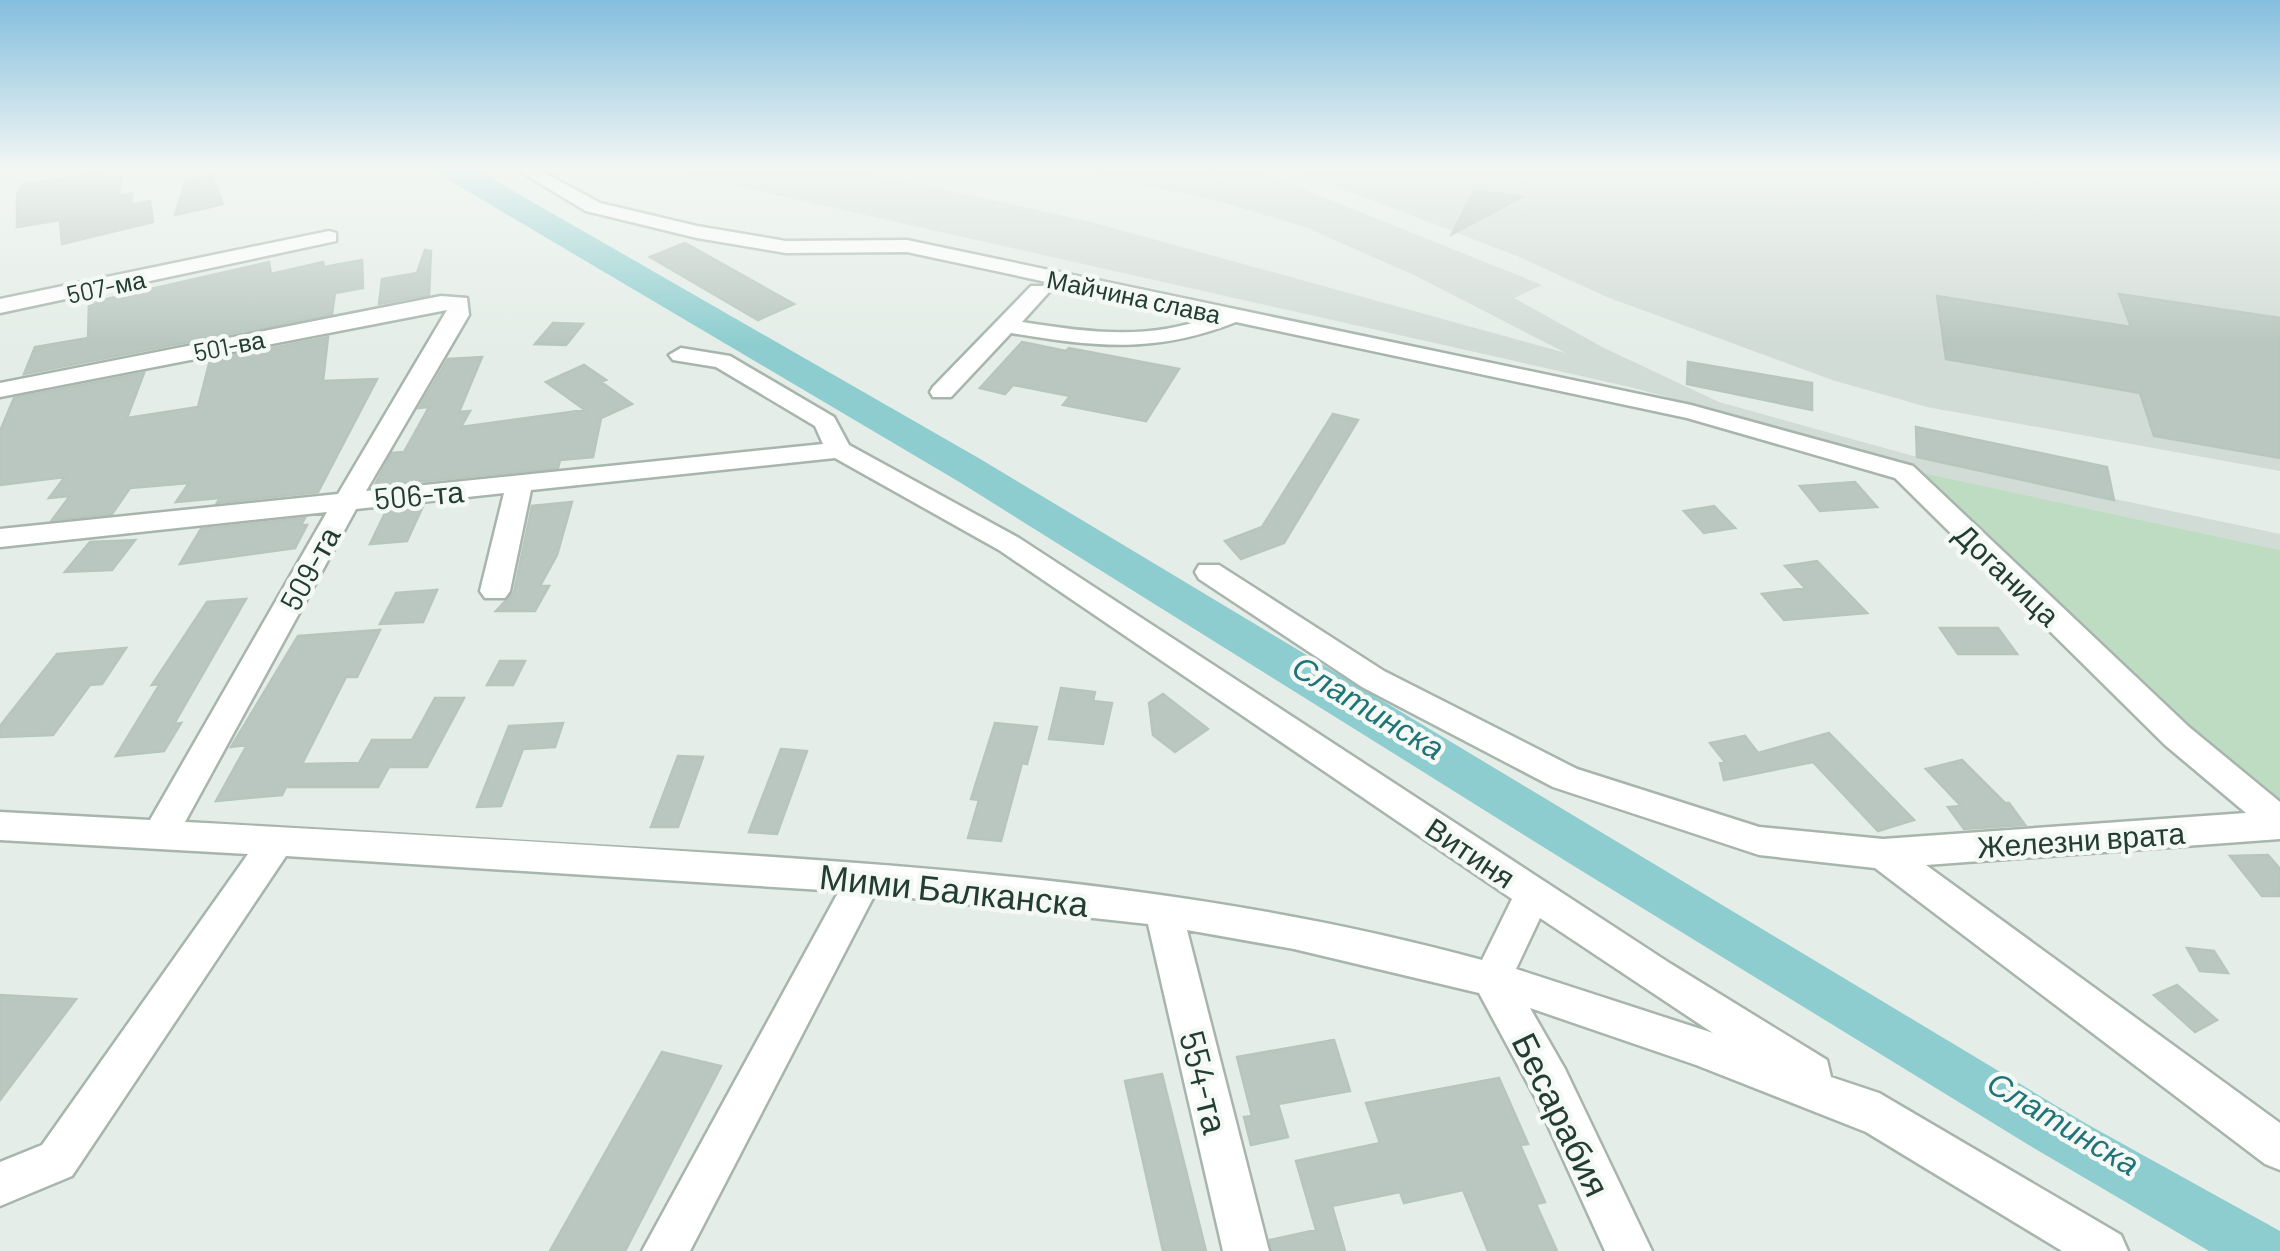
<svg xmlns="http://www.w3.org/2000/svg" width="2280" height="1251" font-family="Barlow,sans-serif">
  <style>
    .built { fill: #d2dcd6 }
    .green { fill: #bedcc2 }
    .water { fill: #8ecdcf }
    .building { fill: #b9c7c0; stroke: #b6c6bd; stroke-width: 2.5 }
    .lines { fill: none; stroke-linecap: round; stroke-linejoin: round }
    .minor-casing { stroke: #a7b5ad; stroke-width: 5 }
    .minor { fill: #fff; fill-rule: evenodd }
    .labels { text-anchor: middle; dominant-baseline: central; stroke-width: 9; stroke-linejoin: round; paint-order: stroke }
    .far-street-label { font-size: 25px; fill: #243d33; stroke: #f4f9f6 }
    .street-label { font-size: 30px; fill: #243d33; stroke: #f4f9f6 }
    .water-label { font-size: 32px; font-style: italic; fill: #207477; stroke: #f4f9f6 }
    .near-street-label { font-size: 35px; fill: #243d33; stroke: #f4f9f6 }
  </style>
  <rect width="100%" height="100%" fill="#e4ede7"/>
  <!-- built -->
  <path class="built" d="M687,169h165l239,53 475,131 -150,-77 -111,-49 -84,-25 -149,-33h124l26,8 -17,-8h48l289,116 -28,13 88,49 117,55 198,55 363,77v16l-361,-78 -122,-39 -167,-46 -951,-214z
    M1290,169h990v302l-353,-64 -95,-27 -225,-83 -90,-41z"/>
  <!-- green -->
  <path class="green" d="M1919,472l361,78v272z"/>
  <!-- water -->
  <path class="water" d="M430,169h45l507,291 1103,663 195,108v20h-71l-177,-104 -455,-279 -616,-385z"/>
  <!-- building -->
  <path class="building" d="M103,174l-2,5 20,-3 -2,20 13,-3 -1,12 19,-4 3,21 -91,22 -2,-24 -43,7v-33l6,-10z
    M212,176l11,28 -48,11 11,-35z
    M1474,190l48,7 -70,37z
    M685,243l109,61 -36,16 -108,-63z
    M425,250l6,1 -2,44 -50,9 3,-25 35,-6z
    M362,260l1,28 -28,5 -3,21 -308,60 11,-27 53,-9 1,-35 180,-41 2,12 52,-12 1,5z
    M2119,294l161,24v140l-126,-22 -14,-43 -194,-34 -9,-63 194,31z
    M553,323l30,1 -17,21 -31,-1z
    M328,337l-5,44 54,-2 -59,113 -101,11 3,-5 -44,4 13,-19 -59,5 -18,26 -60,6 18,-24 -21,2 16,-21 -65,8v-54l14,-33 130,-25 -17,45 71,-11 12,-47z
    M1022,342l44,9 3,-3 110,21 -33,52 -83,-16 7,-9 -57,-11 -8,9 -25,-6z
    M482,357l-23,55 11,-1 -9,16 124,-17 -39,-28 38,-17 22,15 -5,2 31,22 -31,14 -8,39 -33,3 -2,8 -184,18 18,-33 12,-1 25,-45 -10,1 29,-49z
    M1688,362l124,21v27l-125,-26z
    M1333,414l25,6 -74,123 -43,16 -16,-18 37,-14z
    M1916,427l191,40 7,33 -197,-43z
    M1855,482l22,25 -57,4 -20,-25z
    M572,502l-15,53 -17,31h9l-14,25h-39l18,-19 18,-86z
    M423,506l-16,35 -37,3 17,-35z
    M1714,506l21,22 -31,5 -20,-22z
    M305,518l-4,7h6l-12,23 -115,16 21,-35z
    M135,540l-23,30 -47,2 25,-30z
    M1817,561l50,52 -83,7 -22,-26 43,-6 -20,-22z
    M437,590l-14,32 -43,2 16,-31z
    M246,599l-72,125 7,-1 -17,28 -48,5 44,-72 -8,1 55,-83z
    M1940,628h58l19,26h-59z
    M380,630l-23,47h-11l-44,87 57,-1 13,-23h40l23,-42h29l-37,69h-38l-11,20h-92l-4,8 -66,6 31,-56 -16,2 67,-111z
    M126,648l-24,36 -12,1 -37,50 -53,2v-11l57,-72z
    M500,661h25l-12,24h-26z
    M1061,688l34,4 -2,9 19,2 -9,41 -54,-5z
    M1163,694l45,35 -33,23 -22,-17 -4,-32z
    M563,723l-8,24 -32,2 -22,57 -24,1 32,-81z
    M995,723l42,4 -10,37 -5,-1 -21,78 -33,-3 11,-38 -8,-1z
    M1829,733l85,87 -36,11 -65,-69 -89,18 -4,-17 5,-1 -15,-19 35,-7 13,17z
    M781,749l26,2 -30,83 -28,-2z
    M678,756l25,1 -25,70h-27z
    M1962,760l43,43h4l16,22 -61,4 -16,-22 13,-1 -35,-37z
    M2268,855l12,14v27h-18l-32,-40z
    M2187,948l27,3 14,22 -28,-2z
    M2177,985l40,35 -22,12 -41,-37z
    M0,995l76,4 -76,101z
    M1334,1040l16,51 -72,13 10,33 -37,8 -7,-28 8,-1 -15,-59z
    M662,1052l59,14 -96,185h-75z
    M1162,1074l44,177h-43l-38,-170z
    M1499,1078l29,66 -8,1 25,57 -9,2 21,47h-69l-25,-61 -59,13 -4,-11 -68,14 13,45h-73l-2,-11 46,-10 -20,-69 84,-18 -14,-40z"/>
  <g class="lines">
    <defs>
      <path id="minor" d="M516,169h22l62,34 97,23 89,15 121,-1 784,165 222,61 276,261 91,75v37l-354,26 354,258v47l-15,-6 -390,-296 -116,-13 -206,-68 -191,-100 -163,-108 -4,-7 4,-7h20l165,106 193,98 182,58 124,12 363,-26 -81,-68 -270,-267 -208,-60 -451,-96c-81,32 -142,25 -225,11l-60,64h-18l-3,-5 3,-5 98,-101h16l3,5 -28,31c64,10 125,19 188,-5l-303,-65 -121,1 -89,-15 -111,-27z
        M329,231l7,2v8l-336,72v-14z
        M441,296l26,2 2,17 -103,176 457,-47 -8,-18 -99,-59 -43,-7 -4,-5 12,-7 49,8 104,61 15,28 170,93 652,426 156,96 4,17 48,16 242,142 7,16h-66l-196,-119 -170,-67 -166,-57 35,61 87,182h-47l-70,-154 -56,-104 -185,-44 -107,-19 82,321h-46l-75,-327 -273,-30 -185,357h-48l197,-360 -553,-35 -214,320 -72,30v-44l42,-17 206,-291 -248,-14v-28l150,8 177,-308 -327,35v-18l338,-35 109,-184 -447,87v-14zM835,458l164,92 513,349 -30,61c-237,-65 -481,-88 -724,-104 -191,-13 -382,-24 -573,-34l171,-313 148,-16 -24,98 5,7h20l5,-7 21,-101zM1540,918l173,115 -197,-64z"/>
    </defs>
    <!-- minor casing -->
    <use href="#minor" class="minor-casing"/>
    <!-- minor -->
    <use href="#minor" class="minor"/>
  </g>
  <!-- sky -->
  <linearGradient id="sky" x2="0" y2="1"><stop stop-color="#84bede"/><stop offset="0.49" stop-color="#f3f7f4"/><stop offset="1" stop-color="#f3f7f4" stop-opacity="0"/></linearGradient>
  <rect width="2280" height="344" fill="url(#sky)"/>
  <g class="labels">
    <!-- far-street labels -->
    <g class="far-street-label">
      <text transform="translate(106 286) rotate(-12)">507-ма</text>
      <text transform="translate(1134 296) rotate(12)">Майчина слава</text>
      <text transform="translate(229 345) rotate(-11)">501-ва</text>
    </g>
    <!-- street labels -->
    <g class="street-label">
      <text transform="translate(419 494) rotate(-5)">506-та</text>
      <text transform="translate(309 568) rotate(-61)">509-та</text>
      <text transform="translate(2008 574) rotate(44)">Доганица</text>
      <text transform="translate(2081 839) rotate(-4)">Железни врата</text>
      <text transform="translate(1471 852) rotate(34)">Витиня</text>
    </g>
    <!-- water labels -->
    <g class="water-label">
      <text transform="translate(1369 706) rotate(31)">Слатинска</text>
      <text transform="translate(2064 1122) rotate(31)">Слатинска</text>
    </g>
    <!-- near-street labels -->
    <g class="near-street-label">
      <text transform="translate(954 889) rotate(6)">Мими Балканска</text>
      <text transform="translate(1205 1082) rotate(76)">554-та</text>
      <text transform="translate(1562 1114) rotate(64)">Бесарабия</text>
    </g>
  </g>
</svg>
